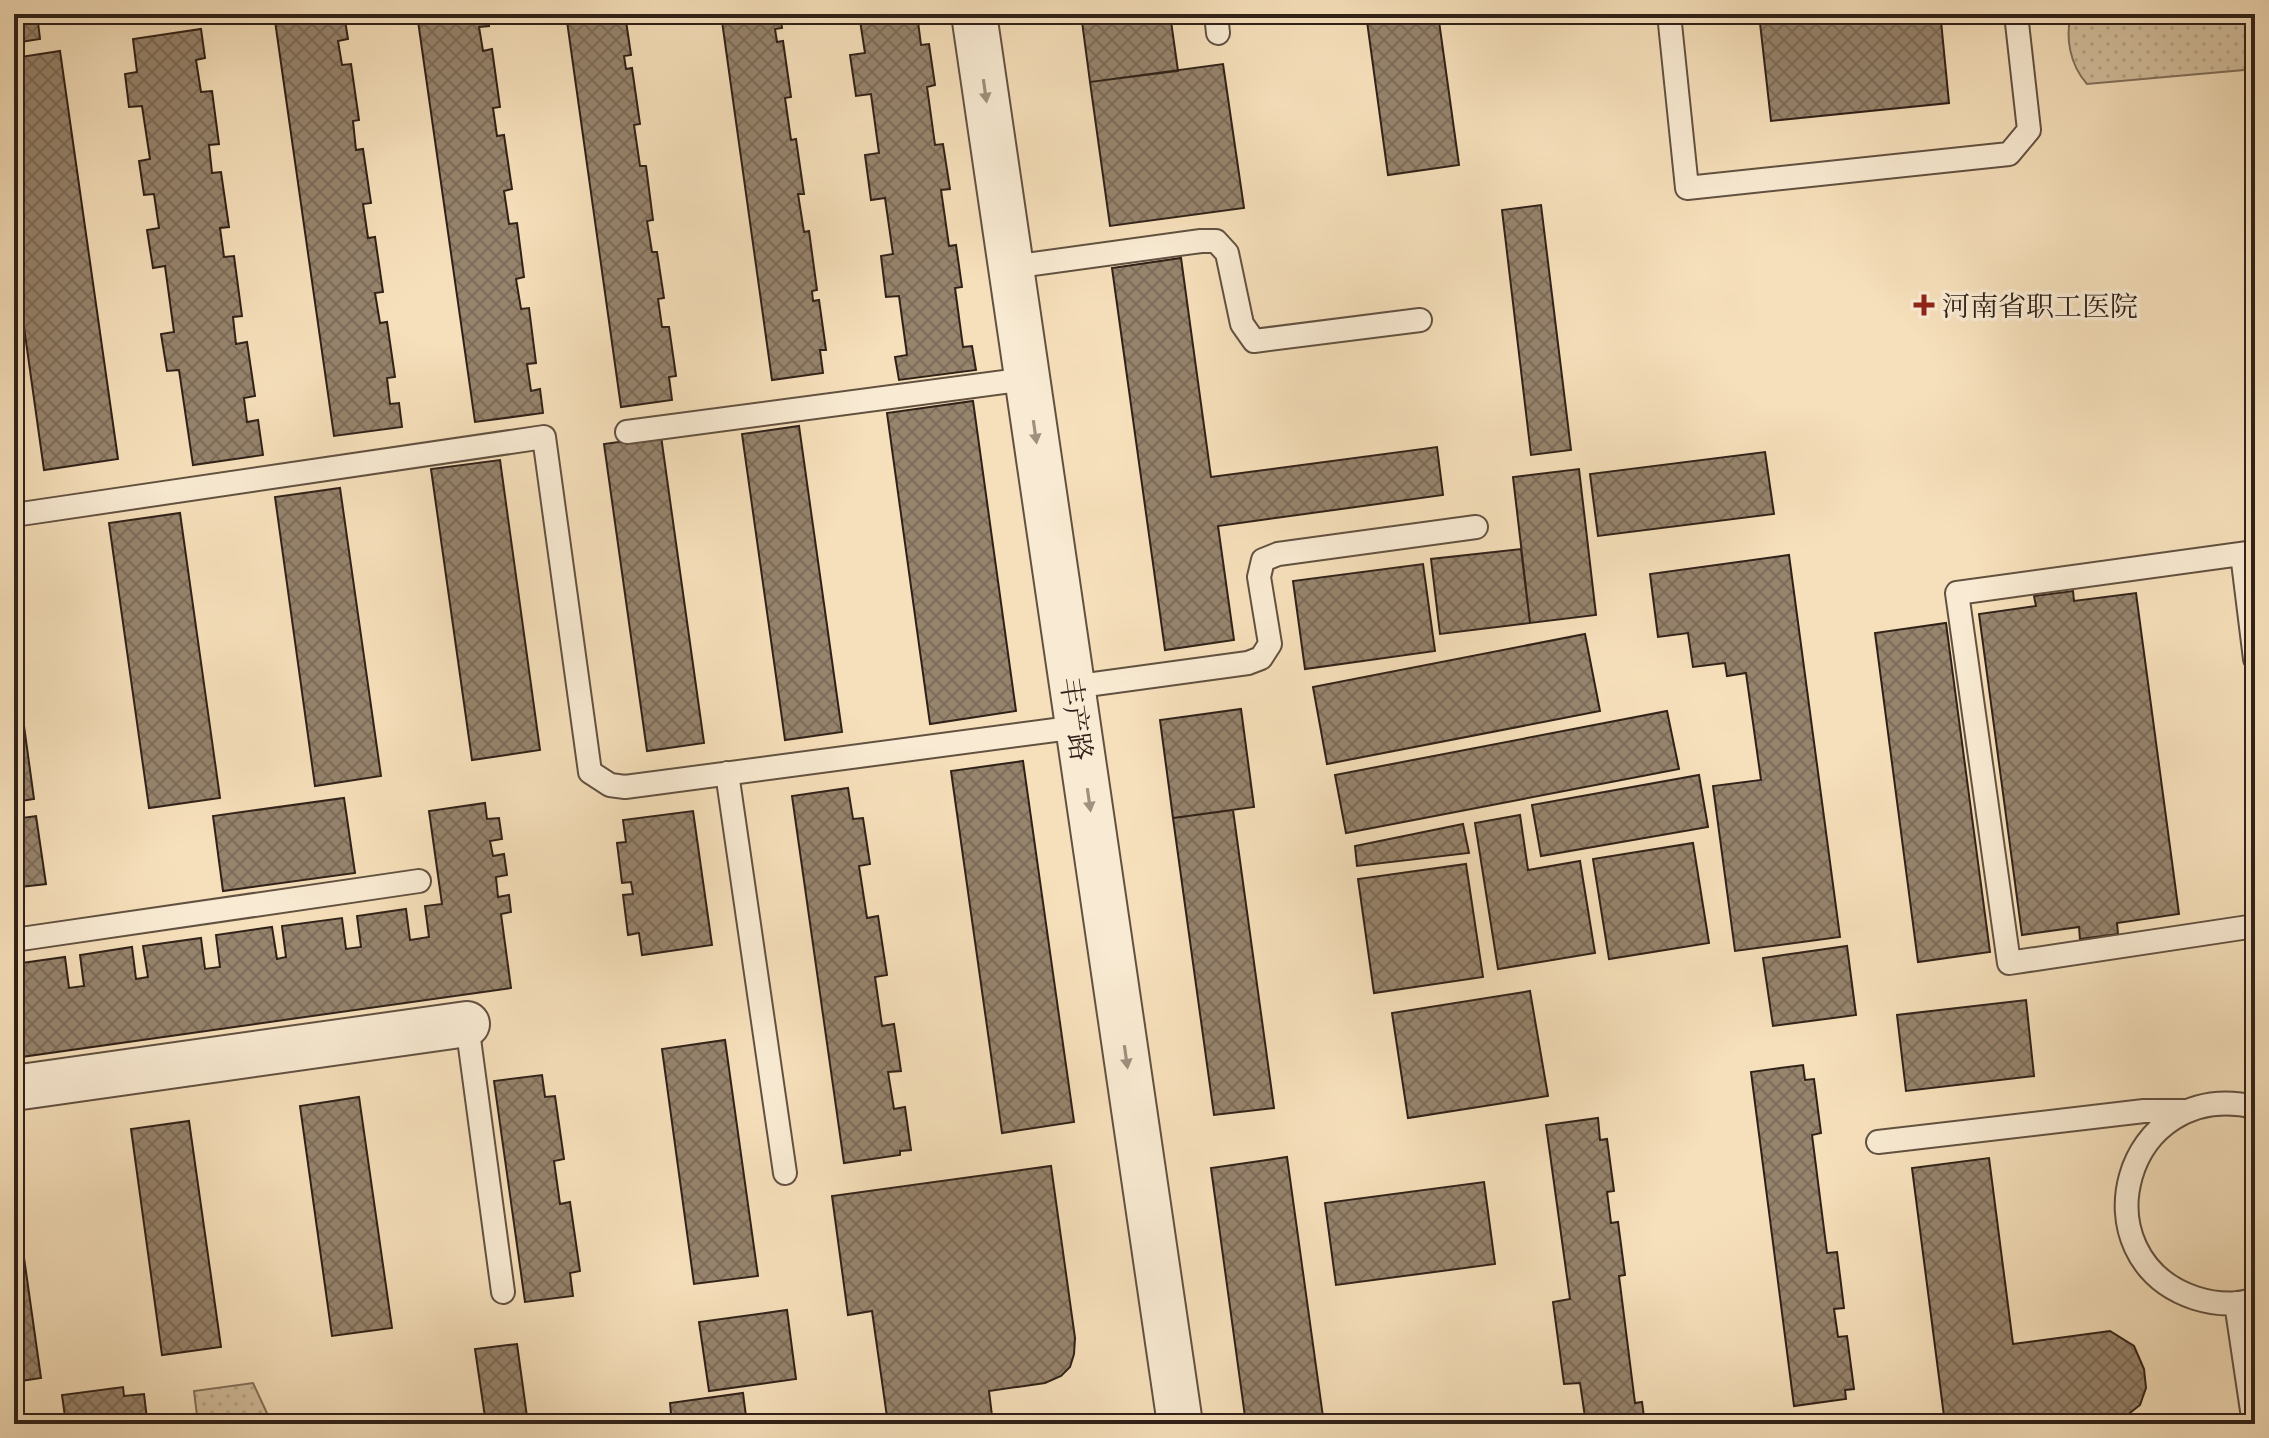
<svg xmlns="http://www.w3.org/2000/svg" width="2269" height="1438" font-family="'Gentium Book Plus','Noto Serif SC',serif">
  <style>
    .grass { fill: url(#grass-dots); stroke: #82705c; stroke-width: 2 }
    .building { fill: url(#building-cross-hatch); stroke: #302118; stroke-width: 2 }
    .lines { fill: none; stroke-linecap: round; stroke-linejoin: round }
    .service-casing { stroke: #625141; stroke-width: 26 }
    .minor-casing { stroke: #625141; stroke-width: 48 }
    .tertiary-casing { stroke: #625141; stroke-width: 48 }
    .service { stroke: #f9ebd3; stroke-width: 22 }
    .minor { stroke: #f9ebd3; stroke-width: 44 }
    .tertiary { stroke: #f9ebd3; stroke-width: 44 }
    .oneway { fill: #9f907f }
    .poi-dot { fill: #8f2418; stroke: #f9ebd3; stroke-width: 3 }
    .labels { text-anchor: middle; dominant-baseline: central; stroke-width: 7; stroke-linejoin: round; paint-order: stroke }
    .poi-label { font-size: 28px; fill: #302118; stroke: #f9ebd3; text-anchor: start }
    .street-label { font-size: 28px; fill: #302118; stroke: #f9ebd3 }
  </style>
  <defs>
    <pattern id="grass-dots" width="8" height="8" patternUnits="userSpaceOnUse" patternTransform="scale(2)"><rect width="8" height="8" fill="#d4c09f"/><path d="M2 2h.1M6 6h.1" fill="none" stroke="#b6a588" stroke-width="1.8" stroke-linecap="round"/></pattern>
    <pattern id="building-cross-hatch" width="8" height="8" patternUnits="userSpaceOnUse" patternTransform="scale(2)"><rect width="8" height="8" fill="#97846d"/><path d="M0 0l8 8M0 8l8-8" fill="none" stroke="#7c6c59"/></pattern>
  </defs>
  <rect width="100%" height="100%" fill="#f6e0bb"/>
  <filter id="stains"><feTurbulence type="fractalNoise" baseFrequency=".0025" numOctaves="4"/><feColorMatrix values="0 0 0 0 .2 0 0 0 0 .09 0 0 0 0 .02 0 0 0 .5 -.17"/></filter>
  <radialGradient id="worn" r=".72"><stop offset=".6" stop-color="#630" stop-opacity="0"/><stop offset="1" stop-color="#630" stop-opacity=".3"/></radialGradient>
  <!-- grass -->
  <path class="grass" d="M2071,14h184v55l-168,15c-17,-19 -22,-46 -16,-70z
    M253,1383l19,41h-74l-4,-33z"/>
  <!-- building -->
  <path class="building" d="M14,14h23l3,25 -26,4z
    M274,14h70l4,25 -10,2 4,24 9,-1 8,56 -6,1 3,29 7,-1 8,54 -8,1 5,34 7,-1 8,55 -8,1 5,30 7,-1 8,55 -8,1 3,26 9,-1 3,24 -68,9z
    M417,14h70l2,12 -10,1 4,24 9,-2 8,58 -7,1 4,28 7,-1 8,54 -8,2 5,33 8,-1 7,54 -8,2 5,30 8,-1 7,55 -9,1 4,27 9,-2 3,24 -68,9z
    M566,14h59l6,41 -7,1 2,13 6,-1 8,56 -6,1 6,41h6l7,54 -6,1 5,31h5l7,46 -6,1 4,28h7l7,49 -7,1 3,23 -51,7z
    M721,14h59l2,14 -7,1 2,13 6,-1 8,56 -6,1 6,42 5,-1 8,55h-6l6,38 5,-1 8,59 -5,1 1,10 6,-1 7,50h-6l3,23 -51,7z
    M859,14h58l4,31 8,-1 6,41 -8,2 8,58 8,-1 7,45 -9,1 8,56 7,-1 6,42 -7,1 8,59 9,-1 4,24 -77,10 -4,-23 12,-2 -8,-59 -13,1 -5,-41 12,-2 -8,-56 -14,2 -6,-45 14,-2 -8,-59 -15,2 -6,-41 15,-2z
    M1081,14h89l8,57 -88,11z
    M1366,14h72l21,151 -71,10z
    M1759,14h207l1,3 -26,4 8,82 -178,18z
    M201,29l4,29 -9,2 5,32 11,-1 7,53 -10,1 3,28 9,-1 8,55 -9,1 4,29 10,-1 8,60 -9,1 3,27 11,-2 8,54 -11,2 3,24 11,-2 5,35 -70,10 -14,-95 -12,1 -6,-37 13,-2 -9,-66 -12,2 -6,-38 12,-2 -5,-34 -10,1 -5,-34 11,-2 -8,-53 -13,1 -4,-33 12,-2 -4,-33z
    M60,51l58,408 -74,11 -30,-214v-198z
    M1223,64l21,144 -134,18 -20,-144z
    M1541,205l30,245 -40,5 -29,-245z
    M1181,258l30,219 226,-30 6,48 -225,31 16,114 -69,10 -53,-382z
    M973,401l43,310 -86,13 -43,-311z
    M799,426l43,306 -57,8 -43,-306z
    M661,436l43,307 -57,8 -43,-307z
    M1765,452l9,62 -176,22 -8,-62z
    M500,460l40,290 -68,10 -41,-291z
    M1579,469l17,146 -66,8 -17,-146z
    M340,488l41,288 -66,10 -40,-289z
    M180,513l40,285 -71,10 -40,-285z
    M1521,549l9,74 -90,11 -9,-75z
    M1789,555l51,382 -105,14 -22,-165 48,-6 -15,-107 -19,3 -2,-13 -32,4 -5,-34 -30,4 -8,-63z
    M1423,564l12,87 -130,18 -12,-88z
    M2073,591l1,10 62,-8 43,321 -62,9 1,11 -38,5 -1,-12 -57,8 -43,-321 57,-8 -2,-10z
    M1946,623l44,329 -72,10 -43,-329z
    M1585,634l15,77 -273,53 -14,-77z
    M14,658l7,49 -7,1z
    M1241,709l13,98 -81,11 -13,-98z
    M1667,711l12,58 -333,64 -11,-58z
    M24,726l10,73 -20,3v-74z
    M1023,761l51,361 -72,11 -51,-362z
    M1699,775l9,52 -167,29 -9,-51z
    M848,788l5,31 10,-1 7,46 -11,2 8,52 11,-2 9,59 -12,2 7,49 12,-2 7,47 -13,1 6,37 11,-2 6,43 -11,1v4l-56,8 -52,-367z
    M344,798l11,75 -132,18 -10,-75z
    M485,803l2,16 12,-1 3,21 -12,2 3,15 11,-2 3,21 -11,2 2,20 11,-2 2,17 -10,2 10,74 -497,70v-94l51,-7 4,31 15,-2 -4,-31 52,-8 4,32 12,-2 -5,-31 58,-8 4,31 15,-2 -4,-32 56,-8 5,32 9,-2 -4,-31 60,-8 4,31 15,-2 -4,-31 49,-7 4,31 19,-3 -4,-31 17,-2 -13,-93z
    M1233,810l41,298 -60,7 -41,-297z
    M693,811l19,134 -70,10 -3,-22 -11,2 -5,-40 10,-1 -2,-12 -9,1 -5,-40 9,-1 -3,-22z
    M1520,815l8,55 52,-9 15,92 -97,16 -23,-146z
    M36,816l10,68 -26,3 2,13 -8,1v-82z
    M1463,824l6,29 -112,13 -2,-20z
    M1693,843l16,100 -100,16 -16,-100z
    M1466,864l17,113 -109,16 -16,-114z
    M1847,946l9,69 -83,11 -10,-68z
    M1530,991l18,105 -140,22 -16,-105z
    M2026,1000l8,76 -128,15 -9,-76z
    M725,1040l33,236 -64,8 -32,-235z
    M1803,1065l2,15 9,-1 7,54 -9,2 15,118 10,-1 7,56 -10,1 4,28 9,-1 7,53 -9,1 1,9 -52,7 -43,-334z
    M542,1075l3,22 10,-1 9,63 -10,2 6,43 10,-2 10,69 -10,2 3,23 -48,6 -31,-221z
    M359,1097l33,231 -60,8 -32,-230z
    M1598,1118l2,22 7,-1 7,52 -7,1 4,31 7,-1 7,53 -6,1 16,127 7,-1 3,22h-59l-6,-41 -16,1 -11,-82 17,-3 -24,-174z
    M189,1121l32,226 -59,8 -31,-226z
    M1287,1157l37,267h-78l-35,-256z
    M1989,1158l24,186 97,-13 24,15 10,23 2,19 -6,17 -19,15 -34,4h-142l-33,-256z
    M1051,1166l24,172 -1,16 -4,13 -9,9 -16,7 -56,8 4,33h-105l-16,-113 -24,4 -16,-119z
    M1484,1182l11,82 -159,21 -11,-82z
    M14,1187l27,191 -27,4z
    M787,1310l9,69 -87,12 -10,-69z
    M517,1344l11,80h-42l-11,-75z
    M123,1387l1,9 20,-2 3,25 -11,1v4h-70l-4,-29z
    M743,1393l4,31h-75l-2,-21z"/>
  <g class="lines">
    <defs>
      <path id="service" d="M1216,14l2,19
        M1669,14l18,174 322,-34 20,-24 -13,-116
        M1011,267l190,-26h15l11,12 15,71 12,17 166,-21
        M627,432l400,-53
        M14,515l530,-78 46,335 20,13 15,2 453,-60
        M2255,552l-298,41 52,370 246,-37
        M2242,554l13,105
        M1072,687l176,-24 13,-5 9,-14 -11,-67 4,-17 15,-6 198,-27
        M727,773l58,400
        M14,940l405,-59
        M467,1024l36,268
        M2255,1107c-132,-30 -179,151 -60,191 19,6 41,8 60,1
        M1878,1142l266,-31h40
        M2236,1303l18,121"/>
      <path id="minor" d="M14,1088l453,-64"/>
      <path id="tertiary" d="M974,14l206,1410"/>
    </defs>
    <!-- service casing -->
    <use href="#service" class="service-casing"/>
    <!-- minor casing -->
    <use href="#minor" class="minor-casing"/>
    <!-- tertiary casing -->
    <use href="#tertiary" class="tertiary-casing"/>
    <!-- service -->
    <use href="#service" class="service"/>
    <!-- minor -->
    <use href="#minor" class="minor"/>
    <!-- tertiary -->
    <use href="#tertiary" class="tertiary"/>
  </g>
  <!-- one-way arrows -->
  <defs><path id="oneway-solid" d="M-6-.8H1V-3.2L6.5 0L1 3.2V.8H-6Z" transform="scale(2)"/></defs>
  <g class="oneway">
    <use href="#oneway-solid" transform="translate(985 91) rotate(82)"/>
    <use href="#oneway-solid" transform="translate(1035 432) rotate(82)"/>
    <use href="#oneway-solid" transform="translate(1089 800) rotate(82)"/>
    <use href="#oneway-solid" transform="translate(1126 1057) rotate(82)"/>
  </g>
  <!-- markers -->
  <path class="poi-dot" d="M1920 293h8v8h8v8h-8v8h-8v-8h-8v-8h8z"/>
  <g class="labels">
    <!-- poi labels -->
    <g class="poi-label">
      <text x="1942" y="305">河南省职工医院</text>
    </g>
    <!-- street labels -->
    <g class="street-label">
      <text transform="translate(1077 719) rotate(82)">丰产路</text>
    </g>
  </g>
  <!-- margin -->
  <rect width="2269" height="1438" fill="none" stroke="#f6e0bb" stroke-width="48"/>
  <rect x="16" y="16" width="2237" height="1406" fill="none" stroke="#302118" stroke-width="4"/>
  <rect x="24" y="24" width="2221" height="1390" fill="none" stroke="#302118" stroke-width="2"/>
  <rect width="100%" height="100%" filter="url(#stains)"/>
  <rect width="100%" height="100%" fill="url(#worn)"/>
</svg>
